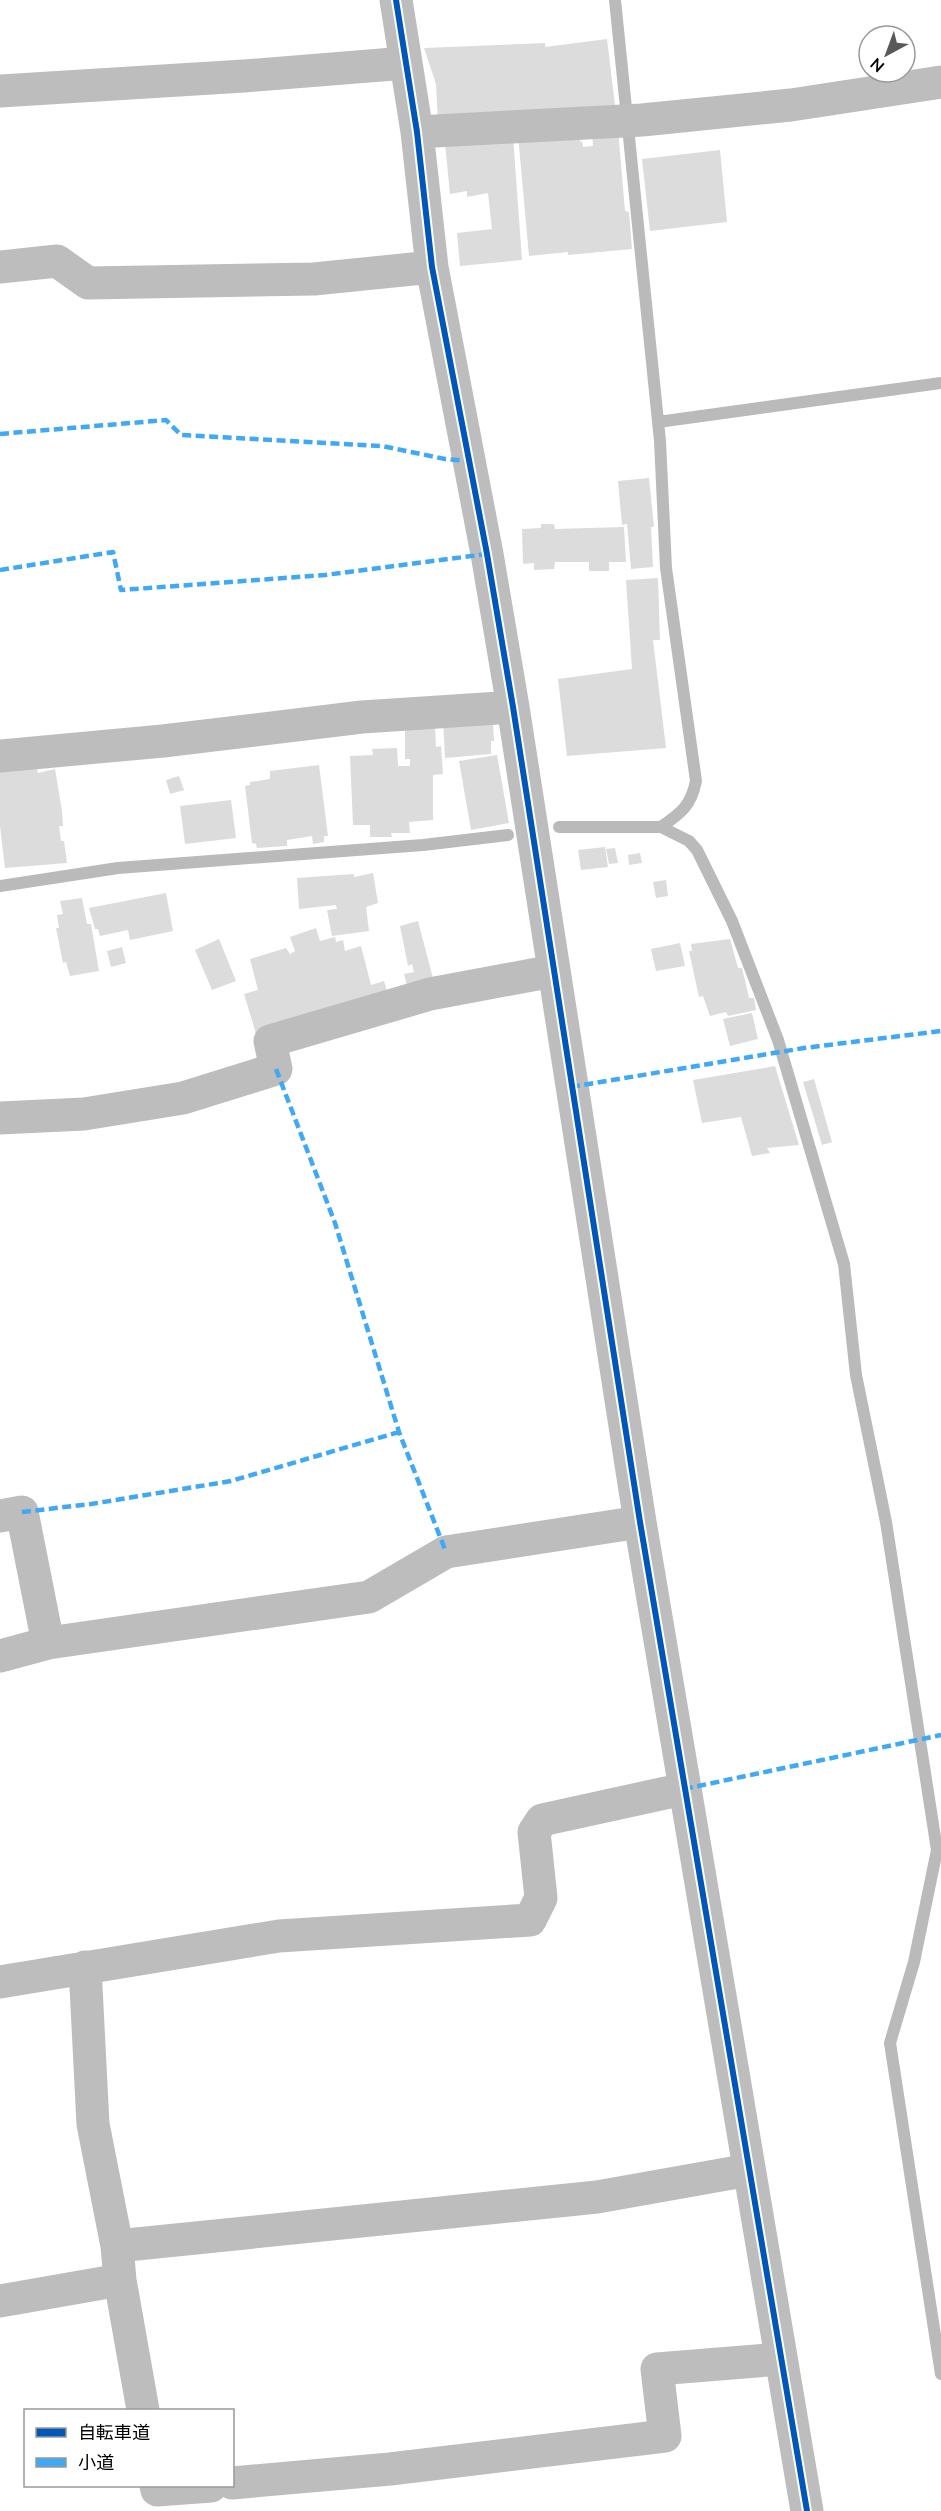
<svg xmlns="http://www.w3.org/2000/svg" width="941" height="2511" font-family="'Nunito Sans','Noto Sans JP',sans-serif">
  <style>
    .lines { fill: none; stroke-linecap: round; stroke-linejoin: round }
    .stream { stroke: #bababa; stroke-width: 12 }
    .building { fill: #dcdcdc }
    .street { stroke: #bdbdbd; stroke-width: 33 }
    .quiet { stroke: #3fa9f5; stroke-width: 4.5; stroke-dasharray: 9 4.5; stroke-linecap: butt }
    .cycleway-casing { stroke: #fff; stroke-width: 10 }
    .cycleway { stroke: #0057b8; stroke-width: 6 }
  </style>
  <rect width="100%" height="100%" fill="#fff"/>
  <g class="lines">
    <!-- stream -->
    <path class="stream" d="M615,0l45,441 6,127 30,213c-5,25 -15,32 -35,46
      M658,422l283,-39
      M559,827h102l28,14 8,9 35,71 46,119 66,224 12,111 30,147 51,328 -23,112 -24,81 51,331
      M0,886l118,-18 305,-23 85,-10"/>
  </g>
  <!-- building -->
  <path class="building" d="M607,39l8,66 -177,17 -2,-38 -12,-36 121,-5v4z
    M618,129l7,82 4,1 3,37 -64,6v-3l-39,4 -11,-121 61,-5 1,12 2,-1 1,6 10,-1 -1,-15z
    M513,136l9,124 -62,6 -3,-33 35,-4 -4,-36 -21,4v-6l-17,3 -5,-51z
    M720,150l7,72 -77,9 -8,-72z
    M649,478l5,49h-3l2,40 -22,2 -4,-45 -5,1 -4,-44z
    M541,524h13l1,5 69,-2 2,35h-17v9h-20v-9h-34l-1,7 -20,1v-7l-11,1 -1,-35 19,-1z
    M658,578l2,62h-7l13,108 -99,8 -9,-77 74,-10 -6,-89z
    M443,719l50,5 1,17h-3v13l-46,4z
    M405,728h30l1,19 5,-1 2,28 -10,1v45l-24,2 1,11h-19l1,4h-22v-12h-17l-3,-69 23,-1 -1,-6 25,-1 1,18h12v-7h-5z
    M497,755l12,68 -38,7 -12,-69z
    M319,765l9,71h-4v6l-11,2 -1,-8 -25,4v6l-30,2 -1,-4 -4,-1 -7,-57 5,-1v-3l20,-3v-8z
    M37,767l1,6 17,-4 7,42 1,15h-4l2,15h3l3,22 -62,5 -5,-42v-54z
    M179,776l5,14 -14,4 -4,-14z
    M231,800l5,38 -51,6 -5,-38z
    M605,847l3,20 -27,3 -3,-20z
    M615,848l3,15 -9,1 -3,-15z
    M640,853l2,10 -13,2 -1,-10z
    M373,873l5,30 -12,4 3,24 -37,5 -5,-26 10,-1 -1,-4 -37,4 -2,-31 57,-4v3z
    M666,880l2,16 -12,2 -3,-16z
    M166,893l7,38 -43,9 -2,-10 -28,6 -2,-7h-3l-6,-21z
    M82,898l5,26h4l8,47 -29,5 -4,-14 -3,1 -7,-35h3l-2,-13 6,-1 -3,-13z
    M418,921l17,65 -26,7 -5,-19 10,-2 -2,-8 -4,2 -8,-40z
    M316,928l4,13 15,-4 1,5 7,-2 2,11 16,-5 10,39 13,-4 5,18 -132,38 -13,-43 14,-4 -8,-31 36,-11 4,6 5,-3 -5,-14z
    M219,939l17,42 -24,9 -17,-40z
    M730,939l8,29h4l7,30h5l2,12 -28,6 -2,-4 -16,4 -7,-20 -4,1 -10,-46h3l-1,-7z
    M680,943l5,23 -29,5 -5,-22z
    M122,947l4,16 -15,4 -4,-16z
    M752,1013l6,26 -28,7 -7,-27z
    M775,1066l24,79 -32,3 3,5 -18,3 -11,-39 -39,6 -9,-43z
    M814,1079l18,63 -10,3 -19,-63z"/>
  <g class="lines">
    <!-- street -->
    <path class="street" d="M396,0l21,132 15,135 55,287 26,153 127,815 167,989
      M0,91l244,-15 162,-13
      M417,132l225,-12 149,-15 150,-23
      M0,267l57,-6 31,22 226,-4 118,-12
      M0,756l163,-15 199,-24 151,-10
      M0,1118l84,-4 99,-16 93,-29 -6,-28 160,-47 123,-23
      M0,1516l22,-4 26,131 321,-46 77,-45 194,-30
      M0,1656l48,-13
      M0,1982l279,-46 251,-16 11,-22 -7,-66 8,-12 142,-31
      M117,2246l480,-49 152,-27
      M120,2280l23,130
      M0,2301l120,-21 -3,-34 -24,-122 -8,-157
      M232,2483l158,-14 275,-33 -8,-67 124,-10
      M156,2486l1,4 54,-4"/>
    <!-- quiet -->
    <path class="quiet" d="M0,434l166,-14 15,15 201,11 63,13 24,2
      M0,570l113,-18 8,38 204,-15 162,-21
      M276,1069l59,154 64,209 47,120
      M571,1087l233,-39 137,-17
      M22,1512l69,-8 140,-23 168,-49
      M684,1789l257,-54"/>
    <defs>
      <path id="cycleway" d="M396,0l21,132 15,135 55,287 26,153 127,815 167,989"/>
    </defs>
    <!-- cycleway casing -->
    <use href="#cycleway" class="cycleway-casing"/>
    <!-- cycleway -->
    <use href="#cycleway" class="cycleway"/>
  </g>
  <!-- legend -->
  <rect x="24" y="2409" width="210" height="78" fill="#ffffff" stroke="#999999" stroke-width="1.5"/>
  <rect x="36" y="2428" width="30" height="9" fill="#0057b8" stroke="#999999" stroke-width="1.5"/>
  <text x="78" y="2439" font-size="18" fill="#000000">自転車道</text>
  <rect x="36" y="2458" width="30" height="9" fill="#3fa9f5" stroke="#999999" stroke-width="1.5"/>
  <text x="78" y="2469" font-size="18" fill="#000000">小道</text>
  <!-- north arrow -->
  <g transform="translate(887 54) rotate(221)"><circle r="28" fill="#ffffff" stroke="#999999" stroke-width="1.5"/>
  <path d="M0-4.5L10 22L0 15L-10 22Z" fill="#595959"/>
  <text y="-9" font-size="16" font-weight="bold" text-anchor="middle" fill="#000000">N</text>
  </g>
</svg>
